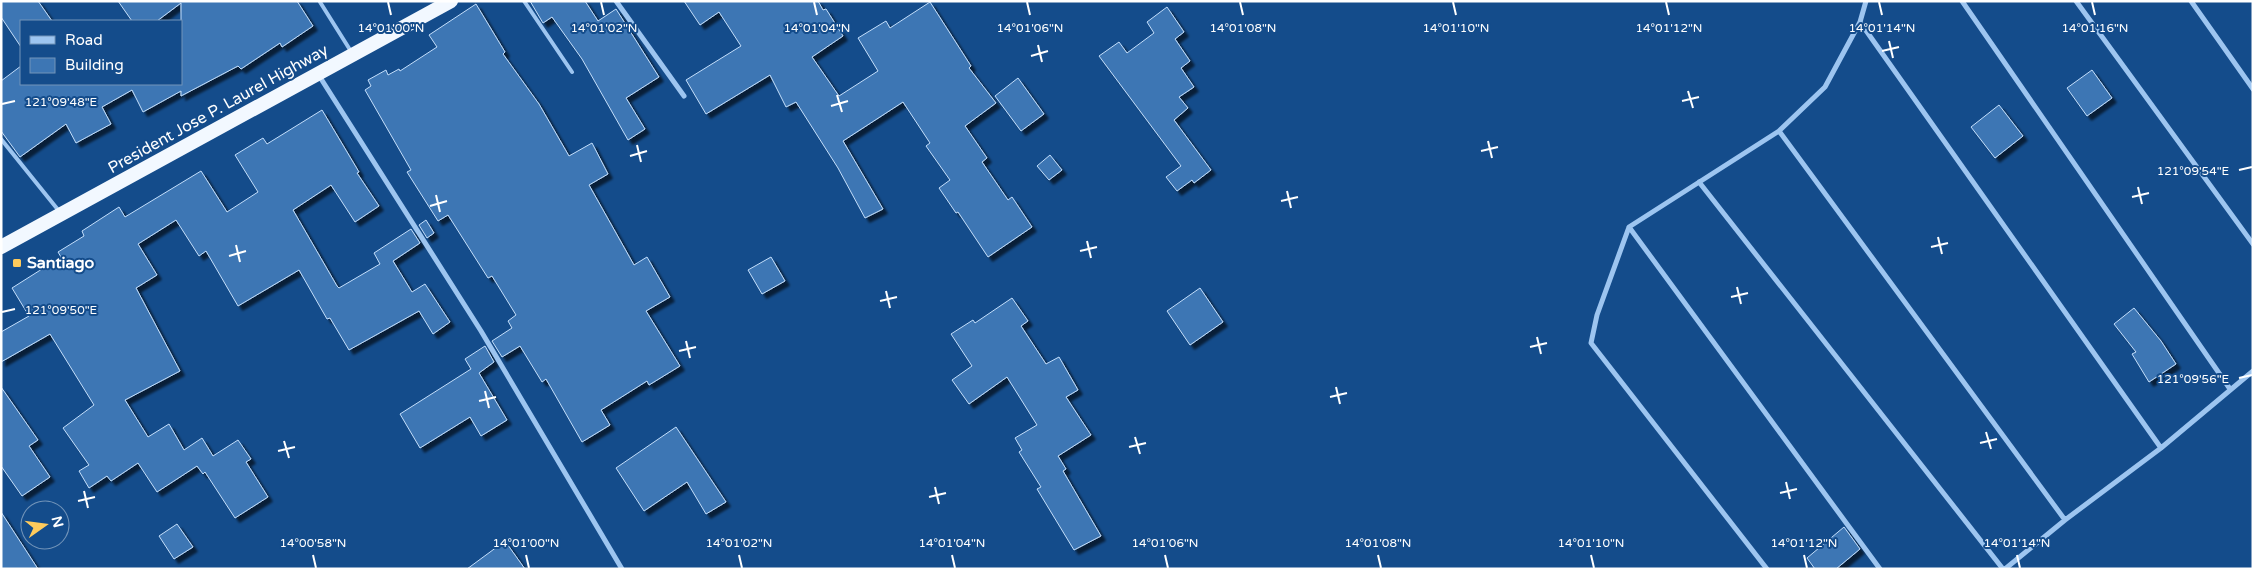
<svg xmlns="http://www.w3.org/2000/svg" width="2254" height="570" font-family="'Varela Round',sans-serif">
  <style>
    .building { fill: #3d76b4; stroke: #c3defb; filter: url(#shadow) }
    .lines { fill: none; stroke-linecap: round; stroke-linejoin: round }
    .service { stroke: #9dc5f0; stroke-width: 4 }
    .minor { stroke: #9dc5f0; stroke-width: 5 }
    .trunk { stroke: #f2f8ff; stroke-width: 14 }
    .ticks { fill: none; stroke: #fff; stroke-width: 2 }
    .poi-dot { fill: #ffcb5c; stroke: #144c8b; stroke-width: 2 }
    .labels { text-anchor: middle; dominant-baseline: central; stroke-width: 4; stroke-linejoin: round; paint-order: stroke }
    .street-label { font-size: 16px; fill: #fff; stroke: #144c8b }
    .poi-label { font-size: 16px; font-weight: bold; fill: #fff; stroke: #144c8b; text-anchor: start }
    .ticks-label { font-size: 12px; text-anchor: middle; fill: #fff; stroke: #144c8b; stroke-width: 4; stroke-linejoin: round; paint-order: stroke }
  </style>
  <defs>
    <filter id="shadow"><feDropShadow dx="4.5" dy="4.5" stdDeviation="1" flood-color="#0009"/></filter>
  </defs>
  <rect width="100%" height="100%" fill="#144c8b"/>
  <!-- building -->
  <path class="building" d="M1,1h37l14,20h-31v26l-20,-30z
    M118,1h179l16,25 -31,21 -2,-4 -39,26 -3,-3 -57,30v-5l-38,21 -11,-22 -30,17 9,17 -35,19 -10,-19 -46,33 -19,-26v-50l20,-15v18h160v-81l-24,18h-25z
    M530,1h55l13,20 18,-12 43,68 -33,21 19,31 -17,11 -46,-81 -30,-42 -9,6z
    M684,1h134l5,9 3,-1 17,27 -31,21 27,39 39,-25 -20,-33 28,-17 4,7 40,-26 41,64 -2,2 27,35 -31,23 22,32 -5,4 26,38 4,-3 20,30 -44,30 -30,-45 -2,1 -17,-25 11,-8 -24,-34 4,-3 -27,-41 -60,39 40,68 -18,9 -27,-50 -42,-66 -10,5 -16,-32 -64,39 -20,-34 55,-34 -22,-34 -19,13z
    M476,4l29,48 -2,2 36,50 30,52 23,-13 16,31 -19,11 45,80 13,-8 23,40 -24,14 34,55 -31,19 -2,-4 -46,29 9,15 -28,17 -36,-63 -4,3 -22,-36 -18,11 -10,-16 20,-13 -4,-7 8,-6 -24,-39 -4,2 -40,-63 -10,6 -31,-49 4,-2 -46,-80 6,-4 -3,-6 18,-10 2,5 11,-6 1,2 37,-24 -8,-12z
    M1167,7l17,25 -9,7 15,22 -9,7 13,19 -15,10 9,11 -14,12 37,50 -17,13 -2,-3 -15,11 -11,-14 15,-11 -82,-110 20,-14 8,11 27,-20 -7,-11z
    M2092,70l20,28 -25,18 -20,-28z
    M1018,78l26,36 -23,17 -26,-35z
    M1999,105l24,31 -28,22 -24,-31z
    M322,110l37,62 -2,1 22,33 -24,16 -24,-37 -38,25 44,76 2,2 41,-24 -6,-11 37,-24 9,14 -27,18 19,31 13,-8 25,38 -17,12 -14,-23 -70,39 -19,-32 -3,1 -28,-49 -61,36 -32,-55 -7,5 -23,-36 -38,24 19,31 -21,13 44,83 -55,29 23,37 21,-13 15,26 18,-12 11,18 25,-16 13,19 -5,3 22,35 -33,21 -30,-46 -2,2 -6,-8 -40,26 -19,-29 -27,18 -4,-5 -18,12 -10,-17 10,-6 -26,-37 31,-23 -44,-71 -49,28v-30l28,-16 -17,-28 49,-31 -3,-5 26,-16 -2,-5 37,-24 6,10 76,-46 26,41 31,-20 -23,-37 28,-17 4,6z
    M1050,155l12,15 -13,10 -12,-14z
    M426,220l8,13 -7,5 -8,-13z
    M771,257l14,24 -23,13 -14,-24z
    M1200,288l23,34 -33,23 -23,-34z
    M1012,298l16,23 -7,5 25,38 13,-7 19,33 -12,7 25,38 -33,21 8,13 -3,2 38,65 -27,14 -37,-61 4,-2 -22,-35 3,-2 -7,-12 22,-13 -30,-48 -38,27 -17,-24 20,-14 -21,-32 22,-14 2,3z
    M2134,308l27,33 15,23 -27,18 -17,-28 4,-2 -22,-28z
    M485,346l9,16 -15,11 28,47 -26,16 -11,-19 -50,31 -20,-34 71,-45 -6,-10z
    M1,387l37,53 -9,6 21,31 -28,19 -21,-30z
    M676,427l50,75 -20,12 -19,-32 -43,29 -28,-43z
    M1,512l37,57h-37z
    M177,524l16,23 -19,12 -15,-23z
    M1844,527l16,22 -24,20h-21l-8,-11z
    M505,541l20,28h-58z"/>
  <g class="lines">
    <!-- service -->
    <path class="service" d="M524,1l48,71
      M320,2l32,51
      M1,139l58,72"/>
    <!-- minor -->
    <path class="minor" d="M616,1l68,95
      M1962,1l268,388
      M2076,1l177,243
      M2191,1l62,88
      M1860,22l301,426
      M318,74l163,257 141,238
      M1779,131l286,389
      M1699,182l304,387
      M1629,227l251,342
      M1767,569l-176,-226 6,-28 32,-88 150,-96 46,-44 35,-65 6,-21
      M2005,569l60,-49 96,-72 92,-77"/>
    <!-- trunk -->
    <path class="trunk" d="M1,247l450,-246"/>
  </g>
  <!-- ticks -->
  <path class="ticks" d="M388,2l3,13M601,2l3,13M814,2l3,13M1027,2l3,13M1240,2l3,13M1453,2l3,13M1666,2l3,13M1879,2l3,13M2092,2l3,13M1889,41l4,17M1038,45l4,17M1882,51l17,-4M1031,56l17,-5M1688,91l5,17M837,95l5,17M1682,101l17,-4M2,104l13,-3M831,106l17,-5M1488,141l4,17M637,145l4,17M1481,151l17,-4M630,156l17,-5M2239,170l13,-3M2138,187l4,17M1287,191l4,17M436,195l4,17M2132,197l17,-4M1281,201l17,-4M430,206l17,-5M1938,237l4,17M1087,241l4,17M236,245l4,17M1931,247l17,-4M1080,251l17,-4M229,256l17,-5M1737,287l4,17M886,291l4,17M1731,297l17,-4M880,301l17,-4M2,312l13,-3M1537,337l4,17M686,341l4,17M1530,347l17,-4M679,351l17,-4M2239,378l13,-3M1336,387l4,17M485,391l4,17M1330,397l17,-4M479,401l17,-4M1986,432l5,17M1135,437l5,17M284,441l5,17M1980,443l17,-4M1129,447l17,-4M278,451l17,-4M1786,482l4,17M935,487l4,17M84,491l4,17M1780,493l17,-4M929,497l17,-4M78,501l17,-4M313,555l3,13M526,555l3,13M739,555l3,13M952,555l3,13M1165,555l3,13M1378,555l3,13M1591,555l3,13M1804,555l3,13M2017,555l3,13"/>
  <!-- markers -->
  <rect class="poi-dot" x="12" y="258" width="10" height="10" rx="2.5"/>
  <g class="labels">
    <!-- street labels -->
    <g class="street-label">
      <text transform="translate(218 109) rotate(-29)">President Jose P. Laurel Highway</text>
    </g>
    <!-- poi labels -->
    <g class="poi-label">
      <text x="27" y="263">Santiago</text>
    </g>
  </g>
  <g class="ticks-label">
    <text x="391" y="32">14°01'00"N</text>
    <text x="604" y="32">14°01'02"N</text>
    <text x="817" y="32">14°01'04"N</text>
    <text x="1030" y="32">14°01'06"N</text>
    <text x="1243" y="32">14°01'08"N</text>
    <text x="1456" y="32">14°01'10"N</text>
    <text x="1669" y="32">14°01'12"N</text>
    <text x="1882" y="32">14°01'14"N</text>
    <text x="2095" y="32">14°01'16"N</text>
    <text x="61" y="106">121°09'48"E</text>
    <text x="2193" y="175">121°09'54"E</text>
    <text x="61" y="314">121°09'50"E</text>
    <text x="2193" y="383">121°09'56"E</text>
    <text x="313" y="547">14°00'58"N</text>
    <text x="526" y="547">14°01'00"N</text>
    <text x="739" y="547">14°01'02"N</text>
    <text x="952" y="547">14°01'04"N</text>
    <text x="1165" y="547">14°01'06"N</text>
    <text x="1378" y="547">14°01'08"N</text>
    <text x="1591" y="547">14°01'10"N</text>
    <text x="1804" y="547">14°01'12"N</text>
    <text x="2017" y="547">14°01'14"N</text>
  </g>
  <!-- border -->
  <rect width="2254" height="570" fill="none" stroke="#ffffff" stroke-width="5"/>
  <!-- legend -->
  <rect x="20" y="20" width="162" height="65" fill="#144c8b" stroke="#7294b9"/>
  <rect x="30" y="36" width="25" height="8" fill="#9dc5f0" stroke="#7294b9"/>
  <text x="65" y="45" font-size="15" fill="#ffffff">Road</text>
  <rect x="30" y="58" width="25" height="15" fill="#3d76b4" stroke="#7294b9"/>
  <text x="65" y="70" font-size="15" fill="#ffffff">Building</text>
  <!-- north arrow -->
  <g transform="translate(45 525) rotate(76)"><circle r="24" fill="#144c8b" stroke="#7294b9"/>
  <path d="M0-4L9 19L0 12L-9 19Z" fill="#ffcb5c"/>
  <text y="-8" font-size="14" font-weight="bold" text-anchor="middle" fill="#ffffff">N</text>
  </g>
</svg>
